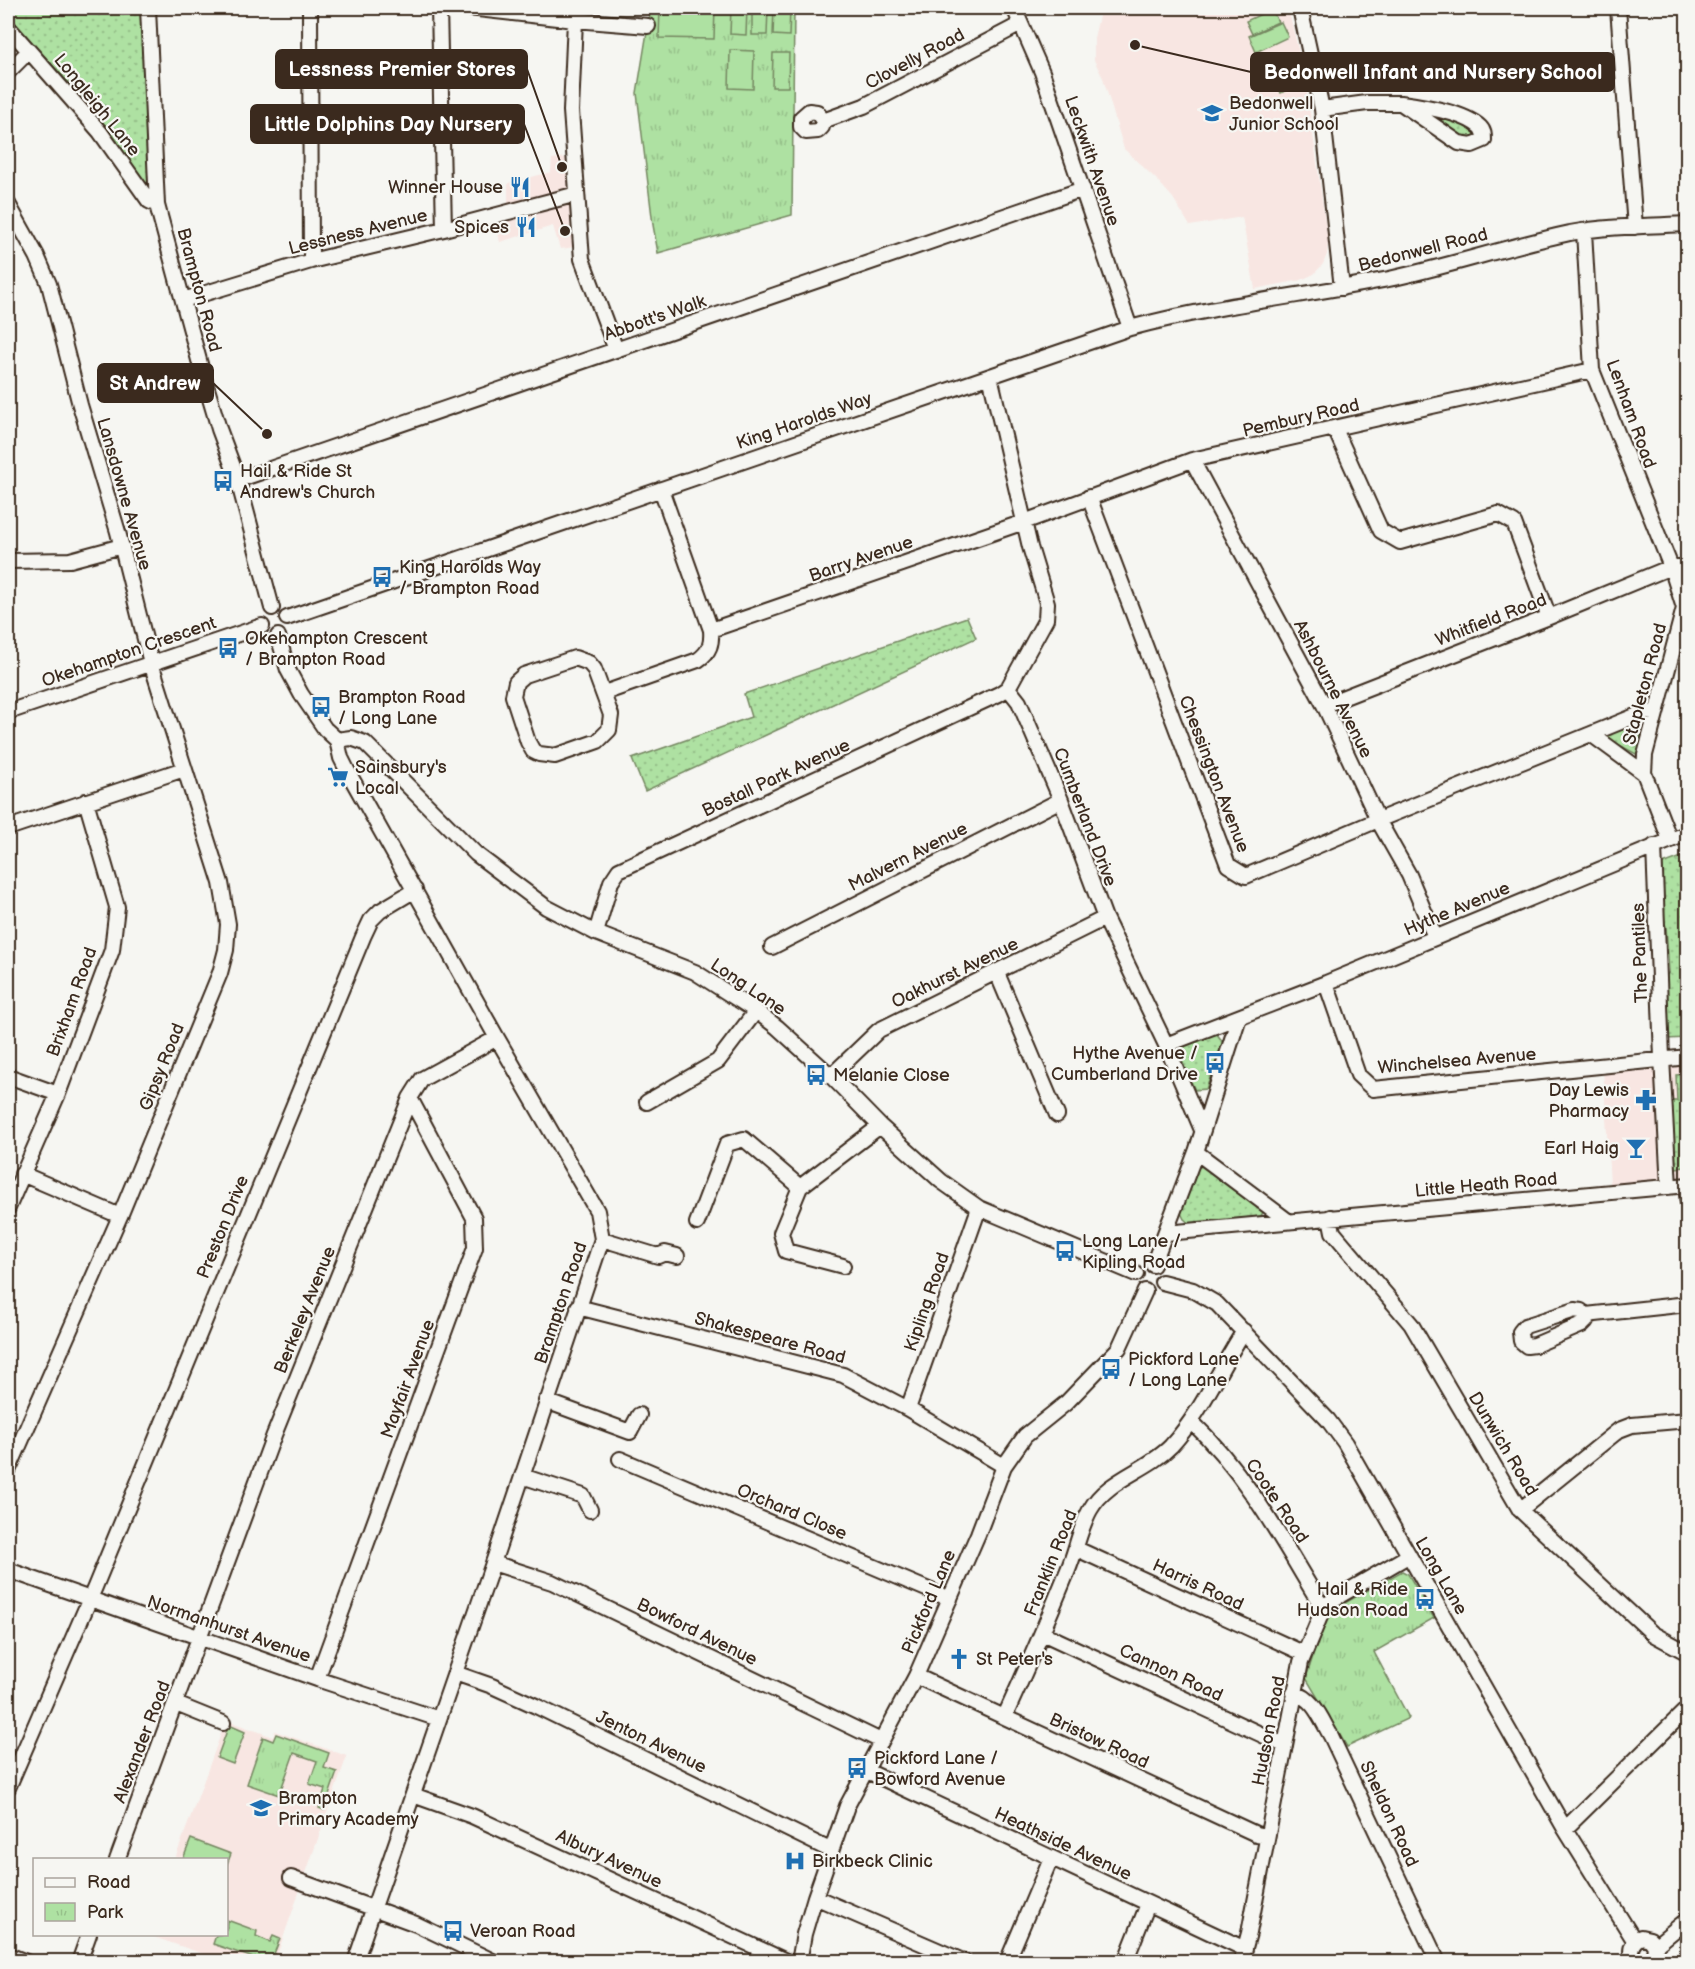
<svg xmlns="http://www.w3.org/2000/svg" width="1695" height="1969" font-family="'Balsamiq Sans',sans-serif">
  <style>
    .built { fill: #f8e6e2 }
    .grass { fill: url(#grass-dots); stroke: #748660; stroke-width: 1.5 }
    .park { fill: url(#park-tufts); stroke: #748660; stroke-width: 1.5 }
    .pitch { fill: #aee1a2; stroke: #748660; stroke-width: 1.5 }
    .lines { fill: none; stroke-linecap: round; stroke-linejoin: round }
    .minor-casing { stroke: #3b2a1e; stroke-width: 18 }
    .minor { stroke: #f6f6f2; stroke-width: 14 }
    .labels { text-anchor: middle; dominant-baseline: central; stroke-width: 4.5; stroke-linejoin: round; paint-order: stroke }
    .street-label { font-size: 18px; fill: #3b2a1e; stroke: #f6f6f2 }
    .poi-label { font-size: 18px; fill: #3b2a1e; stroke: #f6f6f2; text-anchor: start }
    .leader { fill: none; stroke: #3b2a1e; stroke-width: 2 }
    .callout-dot { fill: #3b2a1e; stroke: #f6f6f2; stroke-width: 2 }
    .callout { fill: #3b2a1e; stroke: #3b2a1e; stroke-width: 2 }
    .callout-label { font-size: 20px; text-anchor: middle; font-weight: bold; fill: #fff }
  </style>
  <defs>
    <pattern id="grass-dots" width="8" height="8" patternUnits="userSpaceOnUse" patternTransform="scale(1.5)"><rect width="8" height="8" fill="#aee1a2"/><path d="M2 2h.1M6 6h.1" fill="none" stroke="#97c18b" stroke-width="1.8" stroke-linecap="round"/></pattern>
    <pattern id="park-tufts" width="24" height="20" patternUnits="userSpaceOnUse" patternTransform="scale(1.5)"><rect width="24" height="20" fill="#aee1a2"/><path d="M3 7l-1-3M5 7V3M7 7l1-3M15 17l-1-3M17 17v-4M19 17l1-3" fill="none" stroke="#97c18b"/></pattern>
  </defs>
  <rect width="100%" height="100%" fill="#f6f6f2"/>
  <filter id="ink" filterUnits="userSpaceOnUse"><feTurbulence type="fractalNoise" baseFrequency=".0167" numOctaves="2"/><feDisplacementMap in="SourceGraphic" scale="12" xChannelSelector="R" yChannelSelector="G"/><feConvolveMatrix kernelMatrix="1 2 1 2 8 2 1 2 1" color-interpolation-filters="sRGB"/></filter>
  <g filter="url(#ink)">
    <!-- built -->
    <path class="built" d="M1101,8h187l17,69 23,165 -1,12 -4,10 -9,10 -13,6 -46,9 -13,-72 -52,9 -17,-28 -17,-19 -32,-30 -21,-71 -9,-18v-22z
      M569,157l6,90 -15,2 -7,-23 -53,16 -6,-26 14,-14v-19l43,-11 1,-13z
      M1687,1062v119l-77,4 -7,-118z
      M226,1720l47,17 2,-6 72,25 -72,205h-51l-76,-26 78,-1v-74l-51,-1z"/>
    <!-- grass -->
    <path class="grass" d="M8,8h135l7,183 -40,-60 -28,-34 -74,-80z
      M1418,111l35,9 23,10 2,3 -2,6 -13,1z
      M967,617l9,21 -331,153 -13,-32 119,-42 -7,-23z
      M1637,720l3,3 1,28 -5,3 -26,-14 -1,-4 3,-4z
      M1684,856c1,17 8,56 0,70l1,46 3,2 -1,64 -21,1 -2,-59 5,-8 -3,-46 -4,-6 -2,-55z
      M1216,1033l7,9 -17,47 -11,1 -15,-31 3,-13z
      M1687,1074v93l-13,1 -4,-67h7l-1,-26z
      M1202,1166l60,41 1,5 -2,4 -71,8 -6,-5 -3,-6 16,-45z"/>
    <!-- park -->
    <path class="park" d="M651,8h143l-2,207 -134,38 -5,-28 -16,-132z
      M1402,1571l6,3 26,44 -60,34 35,66 -62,29 -41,-69 17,-53 4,-9 7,-7z
      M276,1734l53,19 -5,15 13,4 -13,38 -5,-2 6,-19 -16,-5 8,-23 -23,-8 -15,42 -32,-11 16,-47 10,4z
      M227,1920l30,11 -1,5 14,6 3,-6 7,3 -9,22h-9l-49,-17 3,-9 10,-1z"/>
    <!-- pitch -->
    <path class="pitch" d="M660,8h55l-1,31 -55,-1z
      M731,8h16l-1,27 -16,-1z
      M752,8h16l-1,27h-15z
      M774,8h16l-1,28 -16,-1z
      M1272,9l6,13 -26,12 -6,-13z
      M1281,22l7,15 -32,15 -7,-16z
      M730,50l24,1 -1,38 -24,-1z
      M773,53h16l-1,34h-16z
      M1283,54l14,31 -16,8 -14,-32z
      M229,1725l16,7 -12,32 -16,-6z
      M191,1839l40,15 -4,10 -1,-4 -43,-1z"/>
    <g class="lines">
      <defs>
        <path id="minor" d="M148,8l9,197 46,170 16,54 19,51 34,128
          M310,8l1,253
          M439,8l5,221
          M469,8l106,12 73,6
          M1014,8l28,64 88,256
          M1300,8l22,101 20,179
          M1618,8l17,219
          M575,20l-4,91 11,148 34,91
          M8,27l92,105 49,69 8,4
          M8,72l21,-21
          M1322,109l45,-6h34l58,40 13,2 12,-5c0,-5 0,-9 -4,-13 -16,-15 -57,-21 -79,-24
          M823,121l-6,-9 -8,-1 -8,7v9l5,5 12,-1 4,-4 1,-6 41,-15 157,-82
          M8,204l29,52 12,28 31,121 38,127 33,131 70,220 7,41 -2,26 -6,23 -100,243 -112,255
          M1584,231l8,139 79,197 13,41
          M183,300l128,-39 133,-32 133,-35
          M990,376l40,171 17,56 -1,16 -38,69 11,14 42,98 44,118 61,127 36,85
          M1335,429l46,102 19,11 98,-28 16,9 35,94
          M1192,460l132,245 54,115 31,55 26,62
          M238,480l845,-291
          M1089,497l139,368 18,11 132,-56 213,-86 53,39
          M8,561l62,-1 52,-14
          M287,618l843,-290c85,-23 173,-32 259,-49 61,-13 120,-33 181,-46 38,-7 79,-7 118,-9
          M711,630l313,-108 168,-62 400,-90
          M278,636l10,34 13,24 24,35 12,11 4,18 7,14 149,266 100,173 5,28 -109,324 -138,399
          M575,658l14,5 5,6 17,46 -2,15 -11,11 -43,15 -16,-2 -6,-3 -5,-9 -15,-46 3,-14 8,-7z
          M604,693l94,-33c12,-8 14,-17 13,-30l-50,-141
          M1324,705l225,-88 122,-50h17
          M8,712l254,-86
          M1591,734l54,-22 11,1
          M337,740l14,-2 14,5 111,111 70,53 50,26 99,39 61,39 21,16 54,49 49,50 61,55 38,27 157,66
          M8,828l176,-59
          M1670,840l-26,-67 1,-18 39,-147 4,-1
          M1654,846l8,212 7,129
          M596,933l15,-51 8,-12 380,-176 9,-6
          M772,947l289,-147
          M997,973l60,142
          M1326,983l32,92 15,14 315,-32
          M1166,1045l160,-62 362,-150
          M8,1076l50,18
          M831,1076l48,-46 226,-112
          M647,1102l71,-41 38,-50
          M1196,1152l92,69
          M22,1174l98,42
          M1686,1185l2,18
          M8,1208l50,-114 54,-144 5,-43 -31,-106
          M1330,1217l3,15 78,92 109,186 133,124 35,19
          M697,1223l30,-79 17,-5 56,48
          M1166,1233l522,-48
          M602,1239l56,17 7,-3 12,3
          M1153,1265l43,-113 43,-135
          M843,1266l-57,-15 -5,-18 19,-46 80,-61
          M1162,1282l31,8 24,14 111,116 17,23 220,386 69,111
          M578,1307l265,68 65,34 96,57
          M1586,1315v6l-4,4 -47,20 -8,1 -6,-5 -1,-9 5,-6 50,-16 6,1 5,4 102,-11
          M546,1401l84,31 9,-17
          M908,1409l71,-201
          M1191,1421c54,51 89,116 127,179l6,7
          M620,1459l330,140
          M522,1476l61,20 7,14
          M1520,1510l99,-80 13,-5 56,-5
          M1077,1549l226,104
          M493,1563l59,19 329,159
          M8,1570l309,109 122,40
          M1042,1633l242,112
          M455,1673l37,13 44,20 294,144
          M916,1676l340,158 10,2
          M317,1679l158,-431 -1,-30 -64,-120
          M1294,1693c20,5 27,26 37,43l107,226
          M176,1704l47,19
          M1005,1716c22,-48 43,-97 63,-146 8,-19 12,-42 22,-60 17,-31 57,-39 81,-64 31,-34 48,-77 73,-115
          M865,1770l380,179
          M8,1788l87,-201 268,-650 8,-17 9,-9 35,-21
          M413,1795l59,21 316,146
          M1565,1829l123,-121
          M117,1860l157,-425 136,-337 12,-19 75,-41
          M291,1878l125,46 79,38
          M815,1897l150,65
          M1655,1946l33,-27
          M8,1955l18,7
          M79,1962l10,-28
          M799,1962l5,-28 11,-37 32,-91 69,-130 62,-142 26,-68 21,-30 41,-33 53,-55 26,-57
          M1007,1962l44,-104
          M1125,1962l23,-58
          M1241,1962l8,-29 52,-271 23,-55 10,-8 74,-43
          M1633,1962c-4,-12 -2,-20 8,-25l9,2 5,7 -2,16"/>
      </defs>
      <!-- minor casing -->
      <use href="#minor" class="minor-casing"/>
      <!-- minor -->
      <use href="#minor" class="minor"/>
    </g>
  </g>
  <!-- icons -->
  <defs>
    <symbol id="school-bare" viewBox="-9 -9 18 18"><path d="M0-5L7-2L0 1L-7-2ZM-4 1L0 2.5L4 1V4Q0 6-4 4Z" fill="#1f6fb2" stroke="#f6f6f2" stroke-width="2.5" paint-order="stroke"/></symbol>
    <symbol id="restaurant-bare" viewBox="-9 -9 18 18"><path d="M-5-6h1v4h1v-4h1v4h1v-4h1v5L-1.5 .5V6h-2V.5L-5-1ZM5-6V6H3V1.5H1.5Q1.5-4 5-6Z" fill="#1f6fb2" stroke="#f6f6f2" stroke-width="2.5" paint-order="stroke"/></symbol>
    <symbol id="bus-bare" viewBox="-9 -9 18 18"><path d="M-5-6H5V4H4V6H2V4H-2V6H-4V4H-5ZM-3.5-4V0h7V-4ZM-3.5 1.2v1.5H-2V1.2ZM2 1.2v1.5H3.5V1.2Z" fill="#1f6fb2" stroke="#f6f6f2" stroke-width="2.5" paint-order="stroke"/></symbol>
    <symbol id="supermarket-bare" viewBox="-9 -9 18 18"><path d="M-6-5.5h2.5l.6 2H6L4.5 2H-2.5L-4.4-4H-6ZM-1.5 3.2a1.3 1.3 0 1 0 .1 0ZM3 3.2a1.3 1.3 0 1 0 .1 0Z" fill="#1f6fb2" stroke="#f6f6f2" stroke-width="2.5" paint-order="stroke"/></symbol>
    <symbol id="pharmacy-bare" viewBox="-9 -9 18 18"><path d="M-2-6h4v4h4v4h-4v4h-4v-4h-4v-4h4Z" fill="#1f6fb2" stroke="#f6f6f2" stroke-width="2.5" paint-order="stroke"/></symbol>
    <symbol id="bar-bare" viewBox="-9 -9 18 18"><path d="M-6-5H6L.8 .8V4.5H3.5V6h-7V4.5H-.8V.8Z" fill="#1f6fb2" stroke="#f6f6f2" stroke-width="2.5" paint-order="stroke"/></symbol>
    <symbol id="church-bare" viewBox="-9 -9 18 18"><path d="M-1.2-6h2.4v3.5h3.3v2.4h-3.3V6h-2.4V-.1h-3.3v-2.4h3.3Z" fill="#1f6fb2" stroke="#f6f6f2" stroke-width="2.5" paint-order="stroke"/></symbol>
    <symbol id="hospital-bare" viewBox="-9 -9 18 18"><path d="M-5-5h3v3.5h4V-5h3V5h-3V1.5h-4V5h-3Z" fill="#1f6fb2" stroke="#f6f6f2" stroke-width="2.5" paint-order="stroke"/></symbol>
  </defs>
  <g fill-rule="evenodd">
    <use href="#school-bare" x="1197" y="98" width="30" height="30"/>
    <use href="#restaurant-bare" x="505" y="172" width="30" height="30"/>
    <use href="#restaurant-bare" x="511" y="212" width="30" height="30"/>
    <use href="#bus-bare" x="208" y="466" width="30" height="30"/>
    <use href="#bus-bare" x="367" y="562" width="30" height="30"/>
    <use href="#bus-bare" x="213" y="633" width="30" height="30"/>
    <use href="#bus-bare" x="306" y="692" width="30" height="30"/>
    <use href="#supermarket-bare" x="323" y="762" width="30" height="30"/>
    <use href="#bus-bare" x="1200" y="1048" width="30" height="30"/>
    <use href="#bus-bare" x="801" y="1060" width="30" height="30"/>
    <use href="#pharmacy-bare" x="1631" y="1085" width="30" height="30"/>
    <use href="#bar-bare" x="1621" y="1133" width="30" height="30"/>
    <use href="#bus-bare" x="1050" y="1236" width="30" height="30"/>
    <use href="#bus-bare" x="1096" y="1354" width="30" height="30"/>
    <use href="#bus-bare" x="1410" y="1584" width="30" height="30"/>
    <use href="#church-bare" x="944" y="1644" width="30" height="30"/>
    <use href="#bus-bare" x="842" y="1753" width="30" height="30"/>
    <use href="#school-bare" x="246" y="1793" width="30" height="30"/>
    <use href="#hospital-bare" x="780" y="1846" width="30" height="30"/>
    <use href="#bus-bare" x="438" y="1916" width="30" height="30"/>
  </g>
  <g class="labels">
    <!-- street labels -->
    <g class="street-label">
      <text transform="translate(915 59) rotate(-28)">Clovelly Road</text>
      <text transform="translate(97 105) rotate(51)">Longleigh Lane</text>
      <text transform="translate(1092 161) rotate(71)">Leckwith Avenue</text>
      <text transform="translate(358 232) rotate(-14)">Lessness Avenue</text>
      <text transform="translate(1423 250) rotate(-14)">Bedonwell Road</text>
      <text transform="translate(199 290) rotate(75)">Brampton Road</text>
      <text transform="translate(655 318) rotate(-19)">Abbott's Walk</text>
      <text transform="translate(1631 414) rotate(70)">Lenham Road</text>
      <text transform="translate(1301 418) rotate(-13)">Pembury Road</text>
      <text transform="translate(804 421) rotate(-19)">King Harolds Way</text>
      <text transform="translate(124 494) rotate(74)">Lansdowne Avenue</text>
      <text transform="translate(861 559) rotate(-19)">Barry Avenue</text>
      <text transform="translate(1491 620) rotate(-21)">Whitfield Road</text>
      <text transform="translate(129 652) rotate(-19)">Okehampton Crescent</text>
      <text transform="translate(1645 684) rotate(-75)">Stapleton Road</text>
      <text transform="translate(1333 689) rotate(63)">Ashbourne Avenue</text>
      <text transform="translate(1214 774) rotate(69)">Chessington Avenue</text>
      <text transform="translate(776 778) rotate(-25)">Bostall Park Avenue</text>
      <text transform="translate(1085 817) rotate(69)">Cumberland Drive</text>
      <text transform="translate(908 857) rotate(-27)">Malvern Avenue</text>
      <text transform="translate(1457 909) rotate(-23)">Hythe Avenue</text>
      <text transform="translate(1640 953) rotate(-92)">The Pantiles</text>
      <text transform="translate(955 973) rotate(-26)">Oakhurst Avenue</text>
      <text transform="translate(748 987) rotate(34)">Long Lane</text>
      <text transform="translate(72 1002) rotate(-70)">Brixham Road</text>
      <text transform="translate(1457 1061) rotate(-5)">Winchelsea Avenue</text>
      <text transform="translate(162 1067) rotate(-68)">Gipsy Road</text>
      <text transform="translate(1486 1185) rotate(-5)">Little Heath Road</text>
      <text transform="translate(223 1227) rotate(-68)">Preston Drive</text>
      <text transform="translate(927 1302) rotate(-71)">Kipling Road</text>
      <text transform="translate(561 1303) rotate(-71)">Brampton Road</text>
      <text transform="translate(305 1310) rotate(-68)">Berkeley Avenue</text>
      <text transform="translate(770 1338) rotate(15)">Shakespeare Road</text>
      <text transform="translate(408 1379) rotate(-70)">Mayfair Avenue</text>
      <text transform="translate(1503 1444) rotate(59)">Dunwich Road</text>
      <text transform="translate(1277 1501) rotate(56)">Coote Road</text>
      <text transform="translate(792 1512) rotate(23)">Orchard Close</text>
      <text transform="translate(1051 1563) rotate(-68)">Franklin Road</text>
      <text transform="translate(1441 1576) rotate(60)">Long Lane</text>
      <text transform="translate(1198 1585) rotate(25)">Harris Road</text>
      <text transform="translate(929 1602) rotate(-67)">Pickford Lane</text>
      <text transform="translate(229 1629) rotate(19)">Normanhurst Avenue</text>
      <text transform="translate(697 1632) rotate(26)">Bowford Avenue</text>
      <text transform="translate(1171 1673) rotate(25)">Cannon Road</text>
      <text transform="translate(1269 1731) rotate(-79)">Hudson Road</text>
      <text transform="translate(1099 1741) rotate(25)">Bristow Road</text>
      <text transform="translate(142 1742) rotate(-69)">Alexander Road</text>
      <text transform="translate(651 1742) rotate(26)">Jenton Avenue</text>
      <text transform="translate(1389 1814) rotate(65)">Sheldon Road</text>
      <text transform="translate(1063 1844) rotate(25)">Heathside Avenue</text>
      <text transform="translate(609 1859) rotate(25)">Albury Avenue</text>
    </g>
    <!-- poi labels -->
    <g class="poi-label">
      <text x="1229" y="103">Bedonwell<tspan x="1229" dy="21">Junior School</tspan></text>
      <text x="503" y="187" text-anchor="end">Winner House</text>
      <text x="509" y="227" text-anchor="end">Spices</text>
      <text x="240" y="471">Hail &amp; Ride St<tspan x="240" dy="21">Andrew's Church</tspan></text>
      <text x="399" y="567">King Harolds Way<tspan x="399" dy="21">/ Brampton Road</tspan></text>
      <text x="245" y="638">Okehampton Crescent<tspan x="245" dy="21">/ Brampton Road</tspan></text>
      <text x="338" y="697">Brampton Road<tspan x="338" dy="21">/ Long Lane</tspan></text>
      <text x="355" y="767">Sainsbury's<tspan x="355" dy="21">Local</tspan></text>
      <text x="1198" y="1053" text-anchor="end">Hythe Avenue /<tspan x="1198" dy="21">Cumberland Drive</tspan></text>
      <text x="833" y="1075">Melanie Close</text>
      <text x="1629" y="1090" text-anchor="end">Day Lewis<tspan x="1629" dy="21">Pharmacy</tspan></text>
      <text x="1619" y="1148" text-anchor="end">Earl Haig</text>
      <text x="1082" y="1241">Long Lane /<tspan x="1082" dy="21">Kipling Road</tspan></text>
      <text x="1128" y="1359">Pickford Lane<tspan x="1128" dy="21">/ Long Lane</tspan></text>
      <text x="1408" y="1589" text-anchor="end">Hail &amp; Ride<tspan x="1408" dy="21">Hudson Road</tspan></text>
      <text x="976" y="1659">St Peter's</text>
      <text x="874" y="1758">Pickford Lane /<tspan x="874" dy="21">Bowford Avenue</tspan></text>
      <text x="278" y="1798">Brampton<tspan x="278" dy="21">Primary Academy</tspan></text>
      <text x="812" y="1861">Birkbeck Clinic</text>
      <text x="470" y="1931">Veroan Road</text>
    </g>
  </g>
  <!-- callouts -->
  <path class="leader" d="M562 167L527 69M1135 45L1251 72M565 231L524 124M267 434L213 383"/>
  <g class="callout-dot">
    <circle cx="562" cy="167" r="6"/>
    <circle cx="1135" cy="45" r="6"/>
    <circle cx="565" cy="231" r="6"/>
    <circle cx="267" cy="434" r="6"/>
  </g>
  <g class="callout">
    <rect x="276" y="50" width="251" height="38" rx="6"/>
    <rect x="1251" y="53" width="363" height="38" rx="6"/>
    <rect x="251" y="105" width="273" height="38" rx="6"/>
    <rect x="98" y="364" width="115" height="38" rx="6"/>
  </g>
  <g class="callout-label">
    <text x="402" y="76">Lessness Premier Stores</text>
    <text x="1433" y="79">Bedonwell Infant and Nursery School</text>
    <text x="388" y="131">Little Dolphins Day Nursery</text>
    <text x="155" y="390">St Andrew</text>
  </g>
  <!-- margin -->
  <rect width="1695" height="1969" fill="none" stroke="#f6f6f2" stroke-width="30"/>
  <rect x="15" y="15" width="1665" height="1939" fill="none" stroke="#3b2a1e" stroke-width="2" filter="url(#ink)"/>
  <!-- legend -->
  <rect x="33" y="1858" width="195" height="78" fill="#f6f6f2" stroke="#aba49d" stroke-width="1.5"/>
  <rect x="45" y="1878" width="30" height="9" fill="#f6f6f2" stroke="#aba49d" stroke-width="1.5"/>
  <text x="87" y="1888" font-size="18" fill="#3b2a1e">Road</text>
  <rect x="45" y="1903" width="30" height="18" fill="url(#park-tufts)" stroke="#aba49d" stroke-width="1.5"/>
  <text x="87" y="1918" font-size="18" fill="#3b2a1e">Park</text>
</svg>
